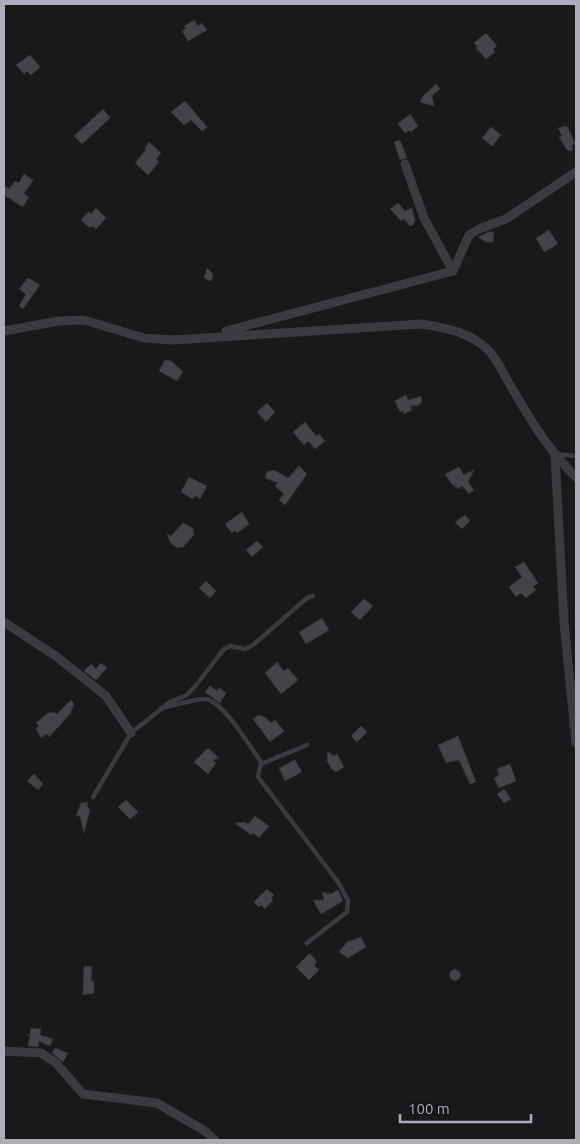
<svg xmlns="http://www.w3.org/2000/svg" width="580" height="1144" font-family="Ubuntu,sans-serif">
  <style>
    .building { fill: #434348; stroke: #333337 }
    .lines { fill: none; stroke-linecap: round; stroke-linejoin: round }
    .lane { stroke: #3a3a3f; stroke-width: 4.5 }
    .street { stroke: #3a3a3f; stroke-width: 9 }
  </style>
  <rect width="100%" height="100%" fill="#19181b"/>
  <!-- building -->
  <path class="building" d="M194,20l4,6 4,-3 5,7 -19,11 -6,-10 4,-2 -2,-3z
    M486,33l11,13 -4,3 2,3 -9,7 -10,-11 1,-2 -3,-3z
    M30,55l10,12 -9,8 -4,-4 -3,3 -8,-9z
    M436,84l4,5 -8,7 2,10 -14,-4 3,-6z
    M185,101l22,26 -5,4 -11,-11 -7,5 -13,-13z
    M103,109l7,9 -28,26 -8,-8z
    M410,114l8,12 -7,6 -2,-2 -4,3 -7,-9z
    M567,126l8,17 -3,2 1,5 -3,1 -3,-1 -8,-13 3,-1 -4,-8z
    M491,127l10,8 -9,11 -10,-8z
    M400,140l7,18 -7,2 -6,-18z
    M149,142l12,11 -5,6 3,3 -11,13 -13,-12 11,-13 -1,-2z
    M24,174l9,6 -9,14 5,3 -6,10 -19,-12v-9l5,3 6,-8 4,2z
    M398,203l7,8 7,-3 3,12 -2,5 -3,1 -6,-7 -3,2 -11,-12z
    M96,208l10,10 -10,11 -4,-3 -2,2 -9,-8 7,-8 3,2z
    M549,230l9,14 -14,8 -8,-14z
    M489,232h5l-1,10h-7l-8,-5z
    M207,268l6,6 -1,6 -2,1 -6,-3z
    M28,278l12,7 -17,24 -4,-3 7,-12 -7,-5z
    M165,360l6,1 12,11 -6,9 -18,-10z
    M406,395l2,5 13,-4 1,5 -3,4 -9,1 2,4 -8,4 -1,-3 -3,1 -5,-11z
    M267,403l8,9 -9,10 -9,-10z
    M305,422l11,14 3,-2 6,7 -10,8 -7,-8 -4,4 -11,-13z
    M299,466l8,8 -22,31 -6,-5 5,-6 -9,-8 3,-3 -13,-5 2,-6 7,-2 14,8z
    M459,467l5,8 10,-5 -6,12 6,8 -5,4 -7,-8 -4,3 -7,-6 -6,-9z
    M189,477l18,9 -7,13 -5,-3 -2,3 -12,-7z
    M242,512l7,12 -12,9 -2,-3 -3,3 -7,-9z
    M465,515l5,6 -8,8 -7,-7z
    M183,523l10,5 1,7 -11,12 -6,1 -7,-6 -3,-8 4,2z
    M257,541l6,6 -11,10 -6,-7z
    M524,562l14,21 -5,4 3,3 -10,8 -5,-5 -5,4 -7,-10 13,-10 -7,-10z
    M206,581l10,10 -6,7 -11,-10z
    M364,599l9,7 -13,14 -9,-8z
    M322,618l7,12 -23,14 -7,-12z
    M277,662l7,9 4,-3 10,12 -17,14 -16,-21z
    M101,663l6,5 -11,12 -12,-9 7,-7 5,5z
    M210,686l7,5 2,-3 7,5 -6,10 -15,-11z
    M71,700l3,4 -4,10 -21,23 -2,-3 -6,4 -5,-9 3,-3 -3,-3 12,-10 6,-1 3,2z
    M258,715l7,2 6,6 4,-3 9,11 -14,11 -17,-23z
    M361,726l6,6 -10,10 -6,-6z
    M458,736l18,46 -6,2 -11,-24 -13,3 -8,-18z
    M208,748l11,10 -6,2 3,3 -8,11 -14,-12z
    M328,752l6,4 3,-2 7,13 -8,5 -4,-3 -5,-8z
    M295,760l7,12 -17,9 -6,-13z
    M510,764l6,17 -17,7 -5,-10 5,-3 -2,-6z
    M34,774l9,10 -5,6 -11,-9z
    M504,789l7,10 -7,4 -7,-9z
    M126,800l12,12 -8,7 -12,-12z
    M88,802l-1,4 3,4 -6,23 -4,-17h-4l5,-13z
    M255,816l14,10 -10,12 -6,-5 -2,2 -16,-12 10,-1 3,2z
    M267,889l7,6 -3,3 2,2 -8,9 -4,-4 -2,2 -5,-5z
    M338,890l5,11 -22,13 -8,-14h11l-2,-8 8,2z
    M361,937l5,10 -18,11 -9,-6 8,-10z
    M310,953l7,9 -3,3 5,5 -10,10 -13,-13z
    M84,966l8,1 -1,14h3v12l-11,2z
    M449.5 975a5.5 5.5 0 1 1 11 0a5.5 5.5 0 1 1-11 0Z
    M31,1028l10,1 -1,6 13,4 -3,7 -11,-5 -1,6 -10,-1 2,-10 -4,-1h4z
    M55,1048l13,5 -5,9 -11,-9z"/>
  <g class="lines">
    <!-- lane -->
    <path class="lane" d="M556,454l20,2
      M161,708c10,-2 37,-10 45,-9 18,3 44,48 55,63l-3,15 80,105 10,18 -1,12 -40,31
      M261,764l46,-19
      M93,797l38,-64 39,-31 17,-7 10,-11 27,-35 6,-3 15,3 8,-4 54,-47 6,-2"/>
    <!-- street -->
    <path class="street" d="M405,164l19,54 29,53
      M4,331l55,-10 25,-1 60,18 30,2 248,-16c24,4 49,8 67,27 10,10 16,27 24,39 18,31 37,62 63,87
      M226,331l227,-60 16,-36 10,-6 27,-10 70,-47
      M555,454l9,168 12,121
      M4,622l53,35 49,39 25,37
      M4,1051l37,2 15,10 27,31 74,9 48,28 10,9"/>
  </g>
  <!-- border -->
  <rect width="580" height="1144" fill="none" stroke="#abaeba" stroke-width="10"/>
  <!-- scale -->
  <path d="M400 1114v8h131v-8" fill="none" stroke="#abaeba" stroke-width="2.5"/>
  <text x="408" y="1114" font-size="15" fill="#abaeba" stroke="#141316" stroke-width="4" paint-order="stroke">100 m</text>
</svg>
